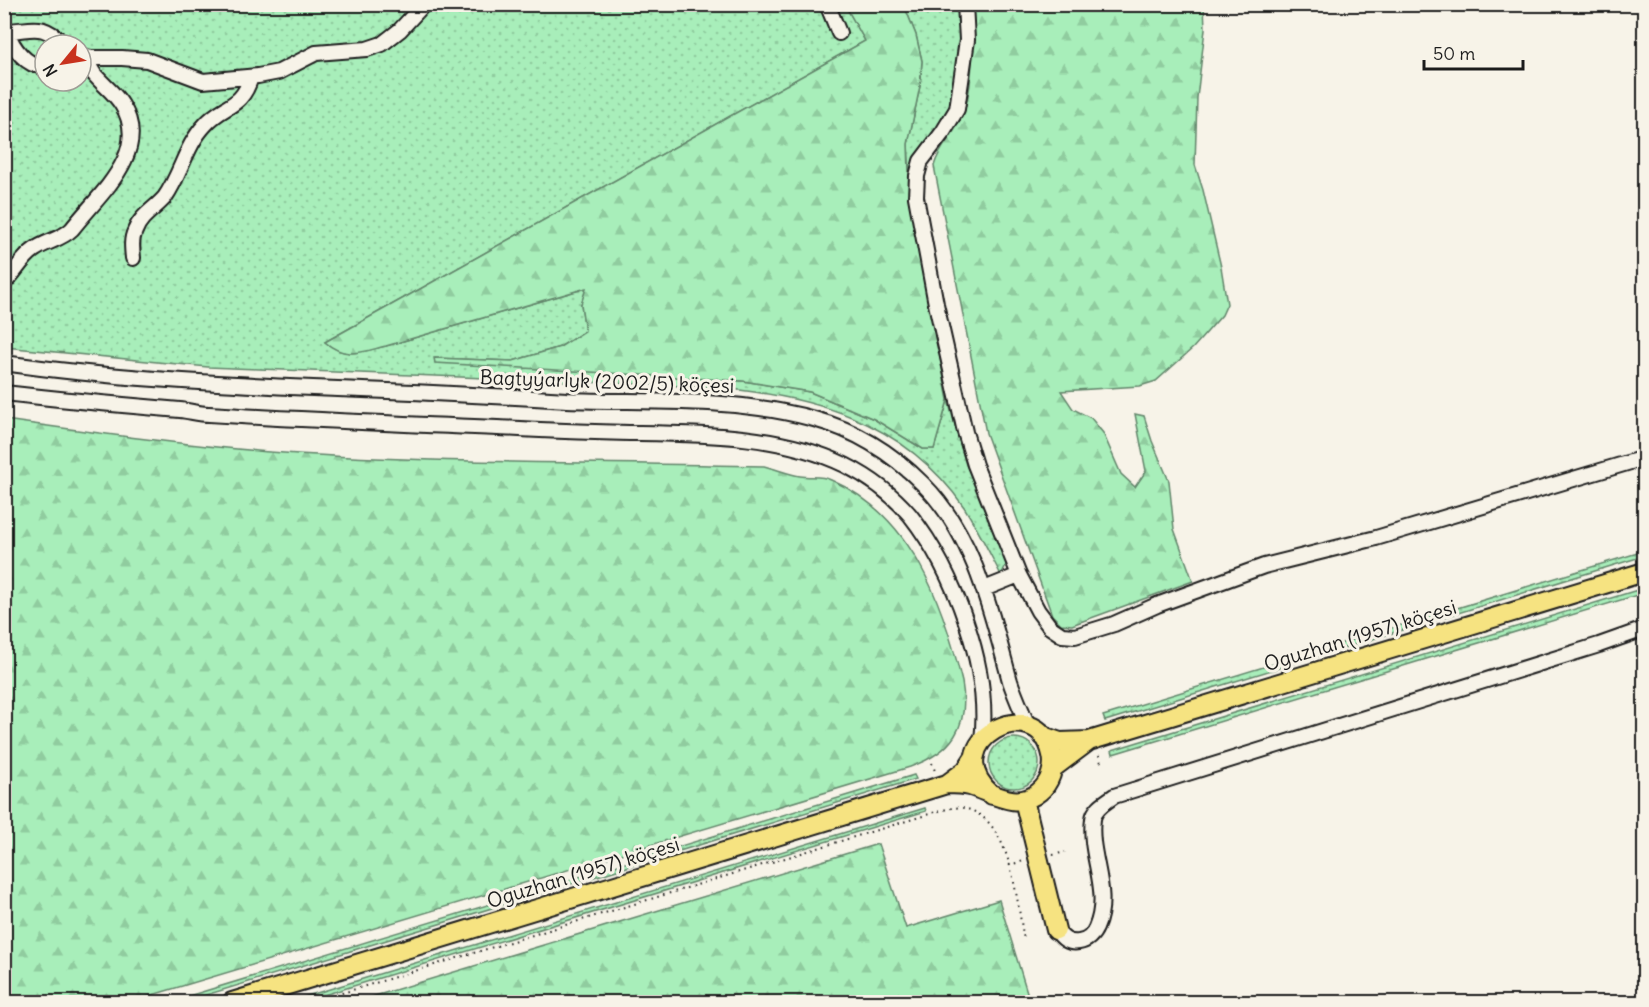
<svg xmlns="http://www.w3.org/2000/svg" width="1649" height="1007" font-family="Delius,sans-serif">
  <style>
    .grass { fill: url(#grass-dots); stroke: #62856b; stroke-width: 1.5; fill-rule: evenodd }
    .forest { fill: url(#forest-firs); stroke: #62856b; stroke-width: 1.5 }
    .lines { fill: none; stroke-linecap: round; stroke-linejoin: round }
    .minor-casing { stroke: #1c1c1c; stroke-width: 18 }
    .major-casing { stroke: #1c1c1c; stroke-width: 22 }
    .path { stroke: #1c1c1c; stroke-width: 2; stroke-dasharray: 1.5 4.5; stroke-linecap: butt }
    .minor { stroke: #f7f3e8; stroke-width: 14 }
    .major { stroke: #f6e381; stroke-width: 18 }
    .labels { text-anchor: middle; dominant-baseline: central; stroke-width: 6; stroke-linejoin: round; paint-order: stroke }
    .street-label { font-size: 20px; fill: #1c1c1c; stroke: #f7f3e8 }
  </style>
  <defs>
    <pattern id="grass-dots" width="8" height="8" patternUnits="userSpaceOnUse" patternTransform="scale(1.5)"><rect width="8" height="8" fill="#a8eeba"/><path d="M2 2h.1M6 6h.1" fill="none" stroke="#90cc9f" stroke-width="1.8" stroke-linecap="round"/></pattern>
    <pattern id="forest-firs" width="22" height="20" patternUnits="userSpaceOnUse" patternTransform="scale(1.5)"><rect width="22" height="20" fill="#a8eeba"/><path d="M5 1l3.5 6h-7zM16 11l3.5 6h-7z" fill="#90cc9f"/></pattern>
  </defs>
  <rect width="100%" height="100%" fill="#f7f3e8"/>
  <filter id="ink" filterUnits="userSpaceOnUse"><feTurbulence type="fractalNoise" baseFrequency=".0167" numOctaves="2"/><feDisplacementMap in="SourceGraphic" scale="12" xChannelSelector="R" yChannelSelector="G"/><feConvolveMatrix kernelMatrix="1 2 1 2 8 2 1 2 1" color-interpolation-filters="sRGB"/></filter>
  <g filter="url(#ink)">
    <!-- grass -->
    <path class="grass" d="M5,5h840l20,36 -540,301c20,18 37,9 61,4l201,-58 -6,16 4,27 -25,16 -47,14 -78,-3v4l308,19 67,11 64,27 49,30h11l14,-49 18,65 20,40 21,58 -6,12c-12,-23 -23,-46 -37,-68 -61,-88 -154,-112 -255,-120l-501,-20 -203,-20zM45,45h36v36h-36z
      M904,5h53c6,30 4,82 -10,110 -11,21 -25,41 -37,60l-2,-31 12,-58 2,-25 -6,-26z
      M1644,551v5l-539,165 -2,-5z
      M1644,588v5l-531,161 -1,-4z
      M989 763a25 25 0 1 1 50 0a25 25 0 1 1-50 0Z
      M914,775l2,4 -733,223h-14z
      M925,808l1,3 -625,191h-14z"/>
    <!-- forest -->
    <path class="forest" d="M845,5h59l12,30 6,26 -2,25 -12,58 2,57 38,199 -14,49h-11l-49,-30 -64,-27 -67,-11 -308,-18 -1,-5 79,3 47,-14 25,-16 -4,-27 5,-16 -200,58c-25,6 -40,14 -61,-4l540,-301z
      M970,5h234l1,24 -8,69 -2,67 8,25 18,77 6,37 -5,11 -29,33 -37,33 -16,5 -79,5 12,18 18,9 12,15 18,41 14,13 11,-16 -11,-57 9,2 8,25 17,40 5,48 19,52 -121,44 -11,-1 -9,-9 -66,-182 -52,-267c5,-19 20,-31 28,-49 12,-30 12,-80 8,-112z
      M5,420c92,13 185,26 279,33 159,11 320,9 480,13 12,3 24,8 36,10 11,2 20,-1 31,4 81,35 112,123 131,202 8,45 -10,70 -52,85l-781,235h-124z
      M878,844l28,84 93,-28 31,102h-675z"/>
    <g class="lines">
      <defs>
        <path id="minor" d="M827,4l12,29
          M965,4l2,36 -10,69 -14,23 -22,29 -4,15 -1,21 20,107 29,128 10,33 44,110
          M4,31c29,0 36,-11 61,14
          M7,31c5,16 20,37 38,35
          M81,56l11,2h30l25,2 56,21 55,-5 21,-4 37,-19 51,-4 15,-5 18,-14 24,-26
          M133,258c-1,-10 -2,-19 2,-27 6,-16 20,-22 30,-34 16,-23 21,-52 40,-72 19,-22 36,-15 46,-48
          M4,283c11,-10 18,-25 30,-33 12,-9 27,-10 38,-21 26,-34 80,-77 50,-124 -7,-12 -19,-20 -28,-31 -3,-5 -6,-11 -9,-16
          M4,363c103,15 206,20 309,25 85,3 169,7 254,12 83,3 167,-3 247,19 41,11 79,35 109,65 52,52 68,128 87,197 5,15 12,30 18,45
          M4,393c59,7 117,12 176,17 10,1 19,4 29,4 104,7 208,10 311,15 37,2 75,3 112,4 70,1 149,1 213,32 24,12 48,30 65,50 44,56 81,153 72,225
          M984,589l35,-14 19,36 12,16 12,8 13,1 39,-12 43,-19 107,-39 112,-28 268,-80
          M1056,930c6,8 12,14 23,12 8,-1 14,-7 17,-14 16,-37 -8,-72 -3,-109 1,-11 13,-17 21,-23l485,-151 45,-16"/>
        <path id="major" d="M1043,736l17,6 29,-1 -36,27
          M1089,741l555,-169
          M947,784c7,0 16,0 23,2 23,7 47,25 69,6 11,-9 16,-24 13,-37 -14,-68 -119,-12 -60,40
          M1024,800l32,130
          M232,1002l715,-218 19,-14 9,-14"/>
      </defs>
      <!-- minor casing -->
      <use href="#minor" class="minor-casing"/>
      <!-- major casing -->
      <use href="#major" class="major-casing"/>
      <!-- path -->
      <path class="path" d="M1099,755l2,8
        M932,763l3,8
        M1053,855l12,-3
        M1009,865l15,-4
        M313,1002l613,-187c11,-3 26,-9 37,-7 49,9 53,92 61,131"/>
      <!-- minor -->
      <use href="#minor" class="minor"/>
      <!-- major -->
      <use href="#major" class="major"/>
    </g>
  </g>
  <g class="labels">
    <!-- street labels -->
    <g class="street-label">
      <text transform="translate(607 381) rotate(2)">Bagtyýarlyk (2002/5) köçesi</text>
      <text transform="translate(1360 635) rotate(-17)">Oguzhan (1957) köçesi</text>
      <text transform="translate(583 872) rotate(-17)">Oguzhan (1957) köçesi</text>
    </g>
  </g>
  <!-- margin -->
  <rect width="1649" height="1007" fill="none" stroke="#f7f3e8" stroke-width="24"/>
  <rect x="12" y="12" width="1625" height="983" fill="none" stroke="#1c1c1c" stroke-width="2" filter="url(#ink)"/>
  <!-- north arrow -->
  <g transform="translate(63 63) rotate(240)"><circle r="28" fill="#f7f3e8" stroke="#9f9d96" stroke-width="1.5"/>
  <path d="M0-4.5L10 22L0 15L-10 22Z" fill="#c8321e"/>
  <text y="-9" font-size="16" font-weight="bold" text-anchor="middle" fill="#1c1c1c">N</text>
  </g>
  <!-- scale -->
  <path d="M1424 60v9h99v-9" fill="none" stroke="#1c1c1c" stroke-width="3"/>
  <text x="1433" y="60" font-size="18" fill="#1c1c1c" stroke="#f7f3e8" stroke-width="4.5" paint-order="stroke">50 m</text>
</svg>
